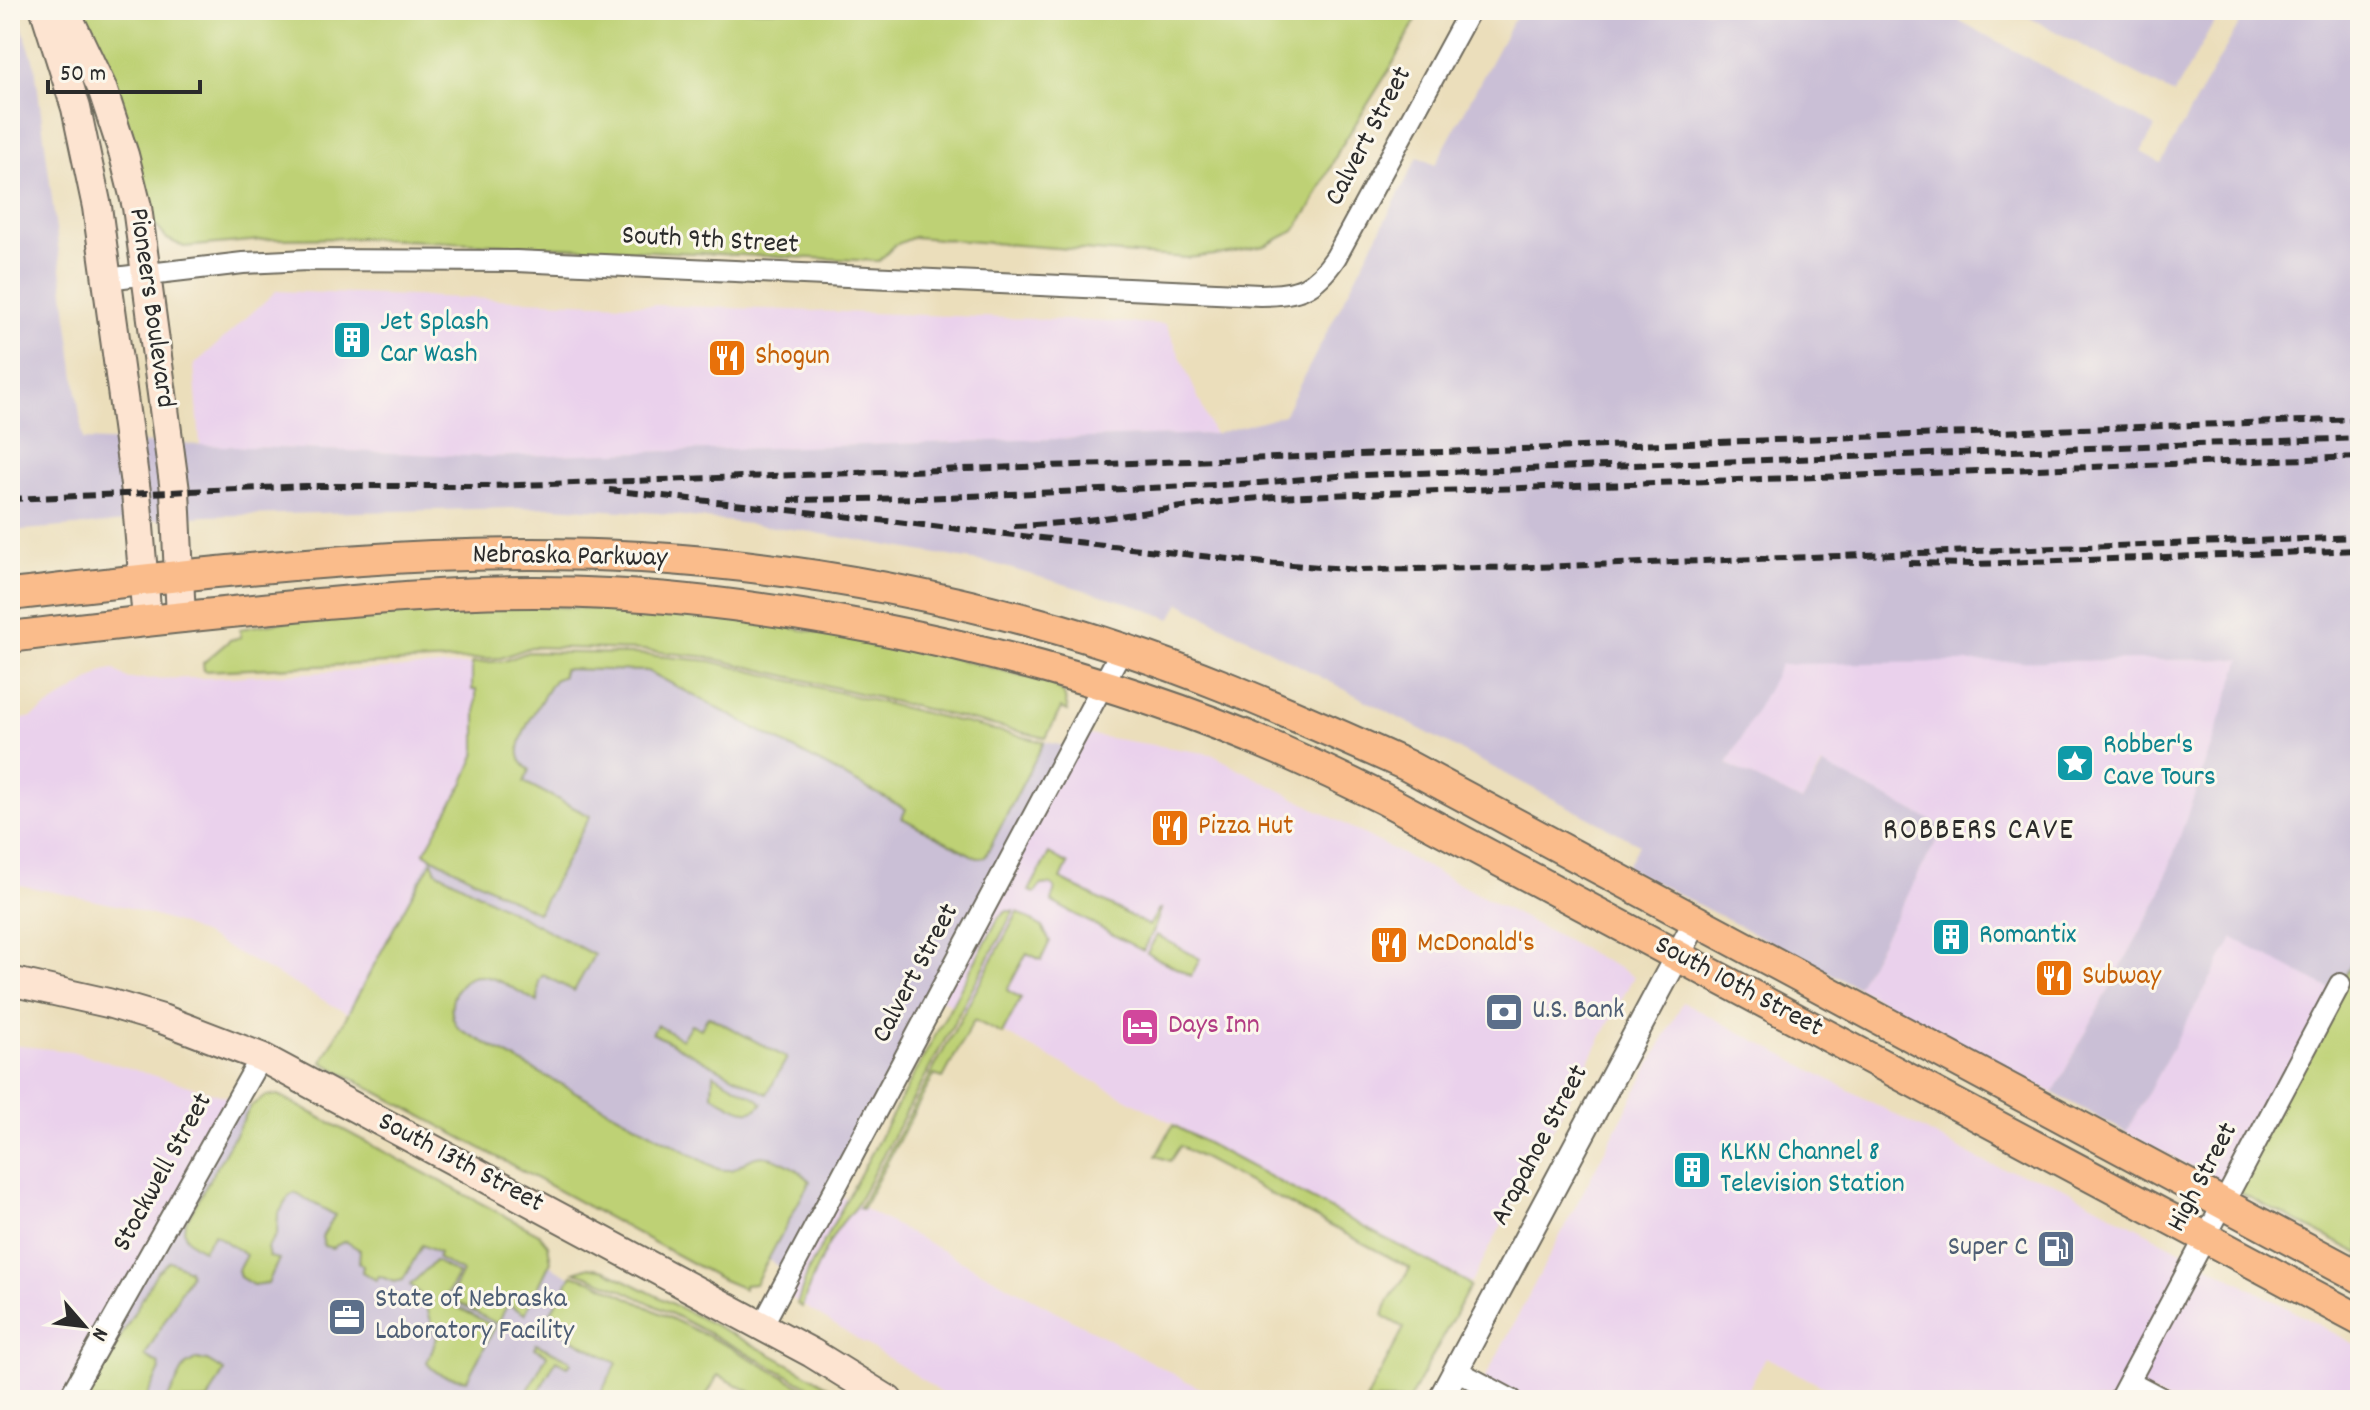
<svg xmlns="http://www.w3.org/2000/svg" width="2370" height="1410" font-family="Dekko,sans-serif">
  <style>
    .built { fill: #ead1ec }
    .industrial { fill: #cabfd6 }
    .green { fill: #bed175; stroke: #747e50; stroke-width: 2 }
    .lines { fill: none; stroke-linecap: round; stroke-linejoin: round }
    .minor-casing { stroke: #6e6a5d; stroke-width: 24 }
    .tertiary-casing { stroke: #6e6a5d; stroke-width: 28 }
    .secondary-casing { stroke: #6e6a5d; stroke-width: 32 }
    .primary-casing { stroke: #6e6a5d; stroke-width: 34 }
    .minor { stroke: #fff; stroke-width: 20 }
    .tertiary { stroke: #fff; stroke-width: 24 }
    .secondary { stroke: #fde4d1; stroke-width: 28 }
    .primary { stroke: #fabc8b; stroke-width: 30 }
    .rail { stroke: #2b2b2b; stroke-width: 6; stroke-dasharray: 12 6; stroke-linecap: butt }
    .labels { text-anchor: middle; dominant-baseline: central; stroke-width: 6; stroke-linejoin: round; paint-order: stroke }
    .street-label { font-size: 28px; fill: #2b2b2b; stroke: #fbf7ec }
    .culture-label { font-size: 28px; fill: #0d838f; stroke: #fbf7ec; text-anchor: start }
    .food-label { font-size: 28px; fill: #c56008; stroke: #fbf7ec; text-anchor: start }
    .service-label { font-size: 28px; fill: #4e5e75; stroke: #fbf7ec; text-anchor: start }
    .hotel-label { font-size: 28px; fill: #b23c85; stroke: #fbf7ec; text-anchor: start }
    .neighbourhood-label { font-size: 30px; letter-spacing: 2px; fill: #2b2b2b; stroke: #fbf7ec }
  </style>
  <rect width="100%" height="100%" fill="#fbf7ec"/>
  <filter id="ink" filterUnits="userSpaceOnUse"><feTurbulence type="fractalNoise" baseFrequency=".0125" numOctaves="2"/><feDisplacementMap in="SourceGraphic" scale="16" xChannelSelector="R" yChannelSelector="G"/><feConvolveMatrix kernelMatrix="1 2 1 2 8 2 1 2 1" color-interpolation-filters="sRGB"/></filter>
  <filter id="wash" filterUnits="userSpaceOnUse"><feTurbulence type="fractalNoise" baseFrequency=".006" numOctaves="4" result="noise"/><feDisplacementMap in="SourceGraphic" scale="32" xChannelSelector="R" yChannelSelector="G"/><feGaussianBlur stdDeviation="1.8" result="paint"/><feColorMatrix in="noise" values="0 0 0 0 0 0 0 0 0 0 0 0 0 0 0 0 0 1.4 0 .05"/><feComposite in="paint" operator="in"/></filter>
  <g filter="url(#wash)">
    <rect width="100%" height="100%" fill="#ebdebb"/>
    <!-- built -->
    <path class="built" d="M276,291l890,33 48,110 -725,23 -289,-12 -6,-80z
      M2242,659l-83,238 -106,196 -196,-106 87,-160 -122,-62 -20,37 -75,-38 54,-101z
      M535,661l-188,352 -143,-78 -27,-12 -51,-16 -116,-24v-161l22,-5 72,-46 9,-2 16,10 79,-1z
      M1077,733l134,21 423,222 -163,307 -534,-286z
      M2233,937l103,55 -105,196 -105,-56z
      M1683,1002l307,163 63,17 307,165 -1,53h-194l-36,-19 -10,19h-271l-82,-43 -24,43h-230l-30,-16z
      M10,1045l61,6 166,49 -169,300h-38l-20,-10z
      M833,1192l389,208h-270l-38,-26 -134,-83z"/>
    <!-- industrial -->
    <path class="industrial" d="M10,10h7l1,3 17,53 48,374 406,17 725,-23 70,-19 134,-258 17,8 84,-155h421l215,117 -14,25 20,11 86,-153h113v938l-24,44 -103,-54 -107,194 -73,-39 106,-196 82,-238 -460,5 -54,100 75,38 21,-37 121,62 -87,160 -231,-120 13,-23 -459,-241 -9,16 -42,-16 -134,-39 -196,-34 -141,-17 -105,-6 -347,9 -196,15z
      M2015,10h206l-47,84z
      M625,657l445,90 -280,526 -220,-132 -223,-128 188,-352z
      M237,1100l476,252 -26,48h-619z"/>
    <!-- green -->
    <path class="green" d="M77,10h1344l-30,57 -52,83 -27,55 -18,26 -29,15 -42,8 -36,4 -273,-21 -19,8 -16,16 -521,-23 -86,1 -88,8 -17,-8 -15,-18z
      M534,606l117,5 83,8 171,27 147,37 12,11 4,17 -7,-3 -15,30 -339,-81 -66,-7 -110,-3 -30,11 -297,13 -1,-8 27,-23 11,-3 -1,-8c97,-19 196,-21 294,-23z
      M528,652l109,2 73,7 334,81 -59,115 -8,1 -75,-40 4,-9 -258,-138 -85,-2v7l-9,4 -4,6c-9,15 -34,52 -31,69 1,7 5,11 11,15l-6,12 66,34 -52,97 -114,-60 40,-71 12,-29v-63h-4v-27l32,-2z
      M1049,853l19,11 -7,15 88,47 10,-17h2l-8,23 -10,19 -91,-49 3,-14 -5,-4 -9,1 -6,8 -6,-2z
      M432,861l4,10 158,84 -20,36 -31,-16 -4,6 -1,21c-24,-11 -64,-47 -83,-9 -6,13 -4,25 4,36l259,140c19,4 19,-4 35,-11 16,-7 46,11 57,23l-55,103 -11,1v4l-21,-9 -401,-218 87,-162z
      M1007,911h7l-161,300c-22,19 -42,68 -51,96l-5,-3 11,-33 191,-354z
      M1018,912l24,15 8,14 -9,19 -14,-7 -20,37 14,8 -19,36 -28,-14 -31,58 -9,-3 -72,134 -3,-1z
      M1157,935l43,24 -9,17 -44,-23z
      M2360,948v306l-129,-66z
      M708,1016l79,42 -20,36 -115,-61 5,-8 25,14 9,-15 10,5z
      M713,1074l45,25 5,4c-14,19 -34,0 -51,-8z
      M278,1095l261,139 9,11 3,16 -26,53 -17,-10 -11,20 -48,-26 13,-26 -25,-14 2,-5 -17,-8 -19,35 -9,2 -15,-6 -3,4 -14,-8 1,-6 -4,-3 1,-13 -15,-9 -13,7 -8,-2 -2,-9 13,-22 -40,-22 -6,3 -11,19 -1,19 -10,14 2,9 10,2 -11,24 -15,2 -13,-8 -2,-7 8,-15 -32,-21 -11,16c-12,-5 -22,-14 -18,-27l66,-117 15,-10z
      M1173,1125l292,156 5,5 -61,114h-43l38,-72 -21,-12c4,-20 19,-31 27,-48l-230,-122 -10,15 -14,-5z
      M170,1261l19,9 1,5 -45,81 13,7 2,7 -15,30h-60l72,-128z
      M435,1261l23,13 -14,26 51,27 -28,53c-15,-3 -32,-3 -40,-18l10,-24c-9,-19 -8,-41 -27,-53z
      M589,1267l16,3c83,42 167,82 246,130h-19c-52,-30 -106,-58 -160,-86 -31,-15 -63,-32 -97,-42z
      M572,1275l24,7 132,64 98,54h-60l-48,-25 -14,25h-107l20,-37 -68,-37 -2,-7z
      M536,1344l34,16 1,3 -4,3 -11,-6 -22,40h-11l24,-45 -12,-7z
      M197,1359l10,2 17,10 -16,29h-41l18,-34z"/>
  </g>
  <g filter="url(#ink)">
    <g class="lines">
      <defs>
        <path id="minor" d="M106,279l137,-16 64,-3 209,1 744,34c38,0 55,-6 76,-38l134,-247
          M762,1326l360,-677
          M1456,1370l56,30
          M2129,1381l36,19
          M68,1400l193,-343
          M2119,1400l221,-416"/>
        <path id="tertiary" d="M1440,1400l256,-479"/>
        <path id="secondary" d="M45,10l31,98 21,99 39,285 11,128
          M65,10l37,78 22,67 13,52 38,284 6,127
          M10,981l98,22 54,16 99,38 551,296 76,47"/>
        <path id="primary" d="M10,595c209,-24 420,-50 631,-38 133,8 267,31 396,66 128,34 249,88 369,142l954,512
          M10,637c98,-12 196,-23 295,-32 101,-9 202,-17 303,-11 90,4 178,17 267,34 138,27 275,65 405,122 34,15 68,31 102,48l978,522"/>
      </defs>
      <!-- minor casing -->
      <use href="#minor" class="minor-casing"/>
      <!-- tertiary casing -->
      <use href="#tertiary" class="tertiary-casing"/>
      <!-- secondary casing -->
      <use href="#secondary" class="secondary-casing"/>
      <!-- primary casing -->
      <use href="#primary" class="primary-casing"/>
      <!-- minor -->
      <use href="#minor" class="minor"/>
      <!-- tertiary -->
      <use href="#tertiary" class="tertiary"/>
      <!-- secondary -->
      <use href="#secondary" class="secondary"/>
      <!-- primary -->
      <use href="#primary" class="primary"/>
      <!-- rail -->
      <path class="rail" d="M609,490l656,73 94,7 177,-3 824,-30
        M10,499l296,-13h186l1868,-67
        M789,500l134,-2 336,-15 79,-7 1022,-38
        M1014,526c88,-3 175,-24 263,-29l1083,-40
        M1908,563l67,1 385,-14"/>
    </g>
  </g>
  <!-- icons -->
  <defs>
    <symbol id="building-square" viewBox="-11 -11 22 22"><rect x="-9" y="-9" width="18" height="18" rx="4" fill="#0f9aa8" stroke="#fbf7ec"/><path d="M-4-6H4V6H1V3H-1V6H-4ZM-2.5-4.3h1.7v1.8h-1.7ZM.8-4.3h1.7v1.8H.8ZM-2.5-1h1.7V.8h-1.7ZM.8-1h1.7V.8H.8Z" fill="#fff"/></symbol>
    <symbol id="restaurant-square" viewBox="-11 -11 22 22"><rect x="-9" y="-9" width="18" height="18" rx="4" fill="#e8710a" stroke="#fbf7ec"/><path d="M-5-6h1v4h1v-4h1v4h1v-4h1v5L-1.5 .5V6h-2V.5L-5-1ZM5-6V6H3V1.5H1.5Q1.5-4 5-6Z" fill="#fff"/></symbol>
    <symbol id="sight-square" viewBox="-11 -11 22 22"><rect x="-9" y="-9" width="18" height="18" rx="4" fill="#0f9aa8" stroke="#fbf7ec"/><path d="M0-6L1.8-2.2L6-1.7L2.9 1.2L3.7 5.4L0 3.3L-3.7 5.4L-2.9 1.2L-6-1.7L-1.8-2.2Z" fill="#fff"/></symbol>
    <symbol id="bank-square" viewBox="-11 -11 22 22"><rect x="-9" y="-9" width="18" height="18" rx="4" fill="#5c6f8a" stroke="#fbf7ec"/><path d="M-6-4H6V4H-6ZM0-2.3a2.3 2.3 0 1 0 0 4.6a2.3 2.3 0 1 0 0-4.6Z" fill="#fff"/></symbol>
    <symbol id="hotel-square" viewBox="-11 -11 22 22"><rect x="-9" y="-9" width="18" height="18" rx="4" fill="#d1479c" stroke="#fbf7ec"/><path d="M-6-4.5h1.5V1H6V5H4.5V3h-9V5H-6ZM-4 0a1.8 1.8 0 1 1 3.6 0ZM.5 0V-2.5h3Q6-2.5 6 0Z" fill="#fff"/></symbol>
    <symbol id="fuel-square" viewBox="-11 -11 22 22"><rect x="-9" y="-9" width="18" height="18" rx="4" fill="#5c6f8a" stroke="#fbf7ec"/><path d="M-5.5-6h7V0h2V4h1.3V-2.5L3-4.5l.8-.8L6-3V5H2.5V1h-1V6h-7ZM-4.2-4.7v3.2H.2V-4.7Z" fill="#fff"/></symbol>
    <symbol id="office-square" viewBox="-11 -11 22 22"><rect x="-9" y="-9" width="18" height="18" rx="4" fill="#5c6f8a" stroke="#fbf7ec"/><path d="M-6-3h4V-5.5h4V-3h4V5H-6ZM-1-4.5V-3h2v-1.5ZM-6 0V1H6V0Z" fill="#fff"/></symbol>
  </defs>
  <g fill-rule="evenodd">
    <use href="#building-square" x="330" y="318" width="44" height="44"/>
    <use href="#restaurant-square" x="705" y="336" width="44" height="44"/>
    <use href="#sight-square" x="2053" y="741" width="44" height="44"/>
    <use href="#restaurant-square" x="1148" y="806" width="44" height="44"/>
    <use href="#building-square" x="1929" y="915" width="44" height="44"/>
    <use href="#restaurant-square" x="1367" y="923" width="44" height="44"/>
    <use href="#restaurant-square" x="2032" y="956" width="44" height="44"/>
    <use href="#bank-square" x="1482" y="990" width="44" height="44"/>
    <use href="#hotel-square" x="1118" y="1005" width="44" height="44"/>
    <use href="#building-square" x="1670" y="1148" width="44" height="44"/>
    <use href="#fuel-square" x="2034" y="1227" width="44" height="44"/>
    <use href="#office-square" x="325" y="1295" width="44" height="44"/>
  </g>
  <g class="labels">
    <!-- street labels -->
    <g class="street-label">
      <text transform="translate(1370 137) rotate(-62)">Calvert Street</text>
      <text transform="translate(710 242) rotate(3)">South 9th Street</text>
      <text transform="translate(150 308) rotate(82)">Pioneers Boulevard</text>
      <text transform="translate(570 558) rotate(1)">Nebraska Parkway</text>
      <text transform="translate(917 974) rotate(-62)">Calvert Street</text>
      <text transform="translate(1738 988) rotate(28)">South 10th Street</text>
      <text transform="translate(1541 1146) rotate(-62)">Arapahoe Street</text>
      <text transform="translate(460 1164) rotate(28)">South 13th Street</text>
      <text transform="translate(164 1173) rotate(-61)">Stockwell Street</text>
      <text transform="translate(2204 1178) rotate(-62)">High Street</text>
    </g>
    <!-- culture labels -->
    <g class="culture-label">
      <text x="380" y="324">Jet Splash<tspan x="380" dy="32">Car Wash</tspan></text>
      <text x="2103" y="747">Robber's<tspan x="2103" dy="32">Cave Tours</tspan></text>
      <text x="1979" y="937">Romantix</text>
      <text x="1720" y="1154">KLKN Channel 8<tspan x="1720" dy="32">Television Station</tspan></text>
    </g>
    <!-- food labels -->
    <g class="food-label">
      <text x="755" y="358">Shogun</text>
      <text x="1198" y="828">Pizza Hut</text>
      <text x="1417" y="945">McDonald's</text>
      <text x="2082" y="978">Subway</text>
    </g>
    <!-- service labels -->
    <g class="service-label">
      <text x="1532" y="1012">U.S. Bank</text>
      <text x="2028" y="1249" text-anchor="end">Super C</text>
      <text x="375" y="1301">State of Nebraska<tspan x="375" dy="32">Laboratory Facility</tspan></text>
    </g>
    <!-- hotel labels -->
    <g class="hotel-label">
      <text x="1168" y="1027">Days Inn</text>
    </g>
    <!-- neighbourhood labels -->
    <g class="neighbourhood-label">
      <text x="1979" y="832">ROBBERS CAVE</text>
    </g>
  </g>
  <!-- margin -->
  <rect width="2370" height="1410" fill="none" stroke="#fbf7ec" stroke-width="40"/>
  <!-- north arrow -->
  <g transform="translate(84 1326) rotate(118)" stroke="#fbf7ec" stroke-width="6" paint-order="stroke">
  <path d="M0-6L14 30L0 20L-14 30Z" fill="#2b2b2b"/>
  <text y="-12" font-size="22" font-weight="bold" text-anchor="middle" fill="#2b2b2b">N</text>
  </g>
  <!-- scale -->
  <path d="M48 80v12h152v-12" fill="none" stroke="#2b2b2b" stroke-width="4"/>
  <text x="60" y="80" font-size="24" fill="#2b2b2b" stroke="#fbf7ec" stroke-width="6" paint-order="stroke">50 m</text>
</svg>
